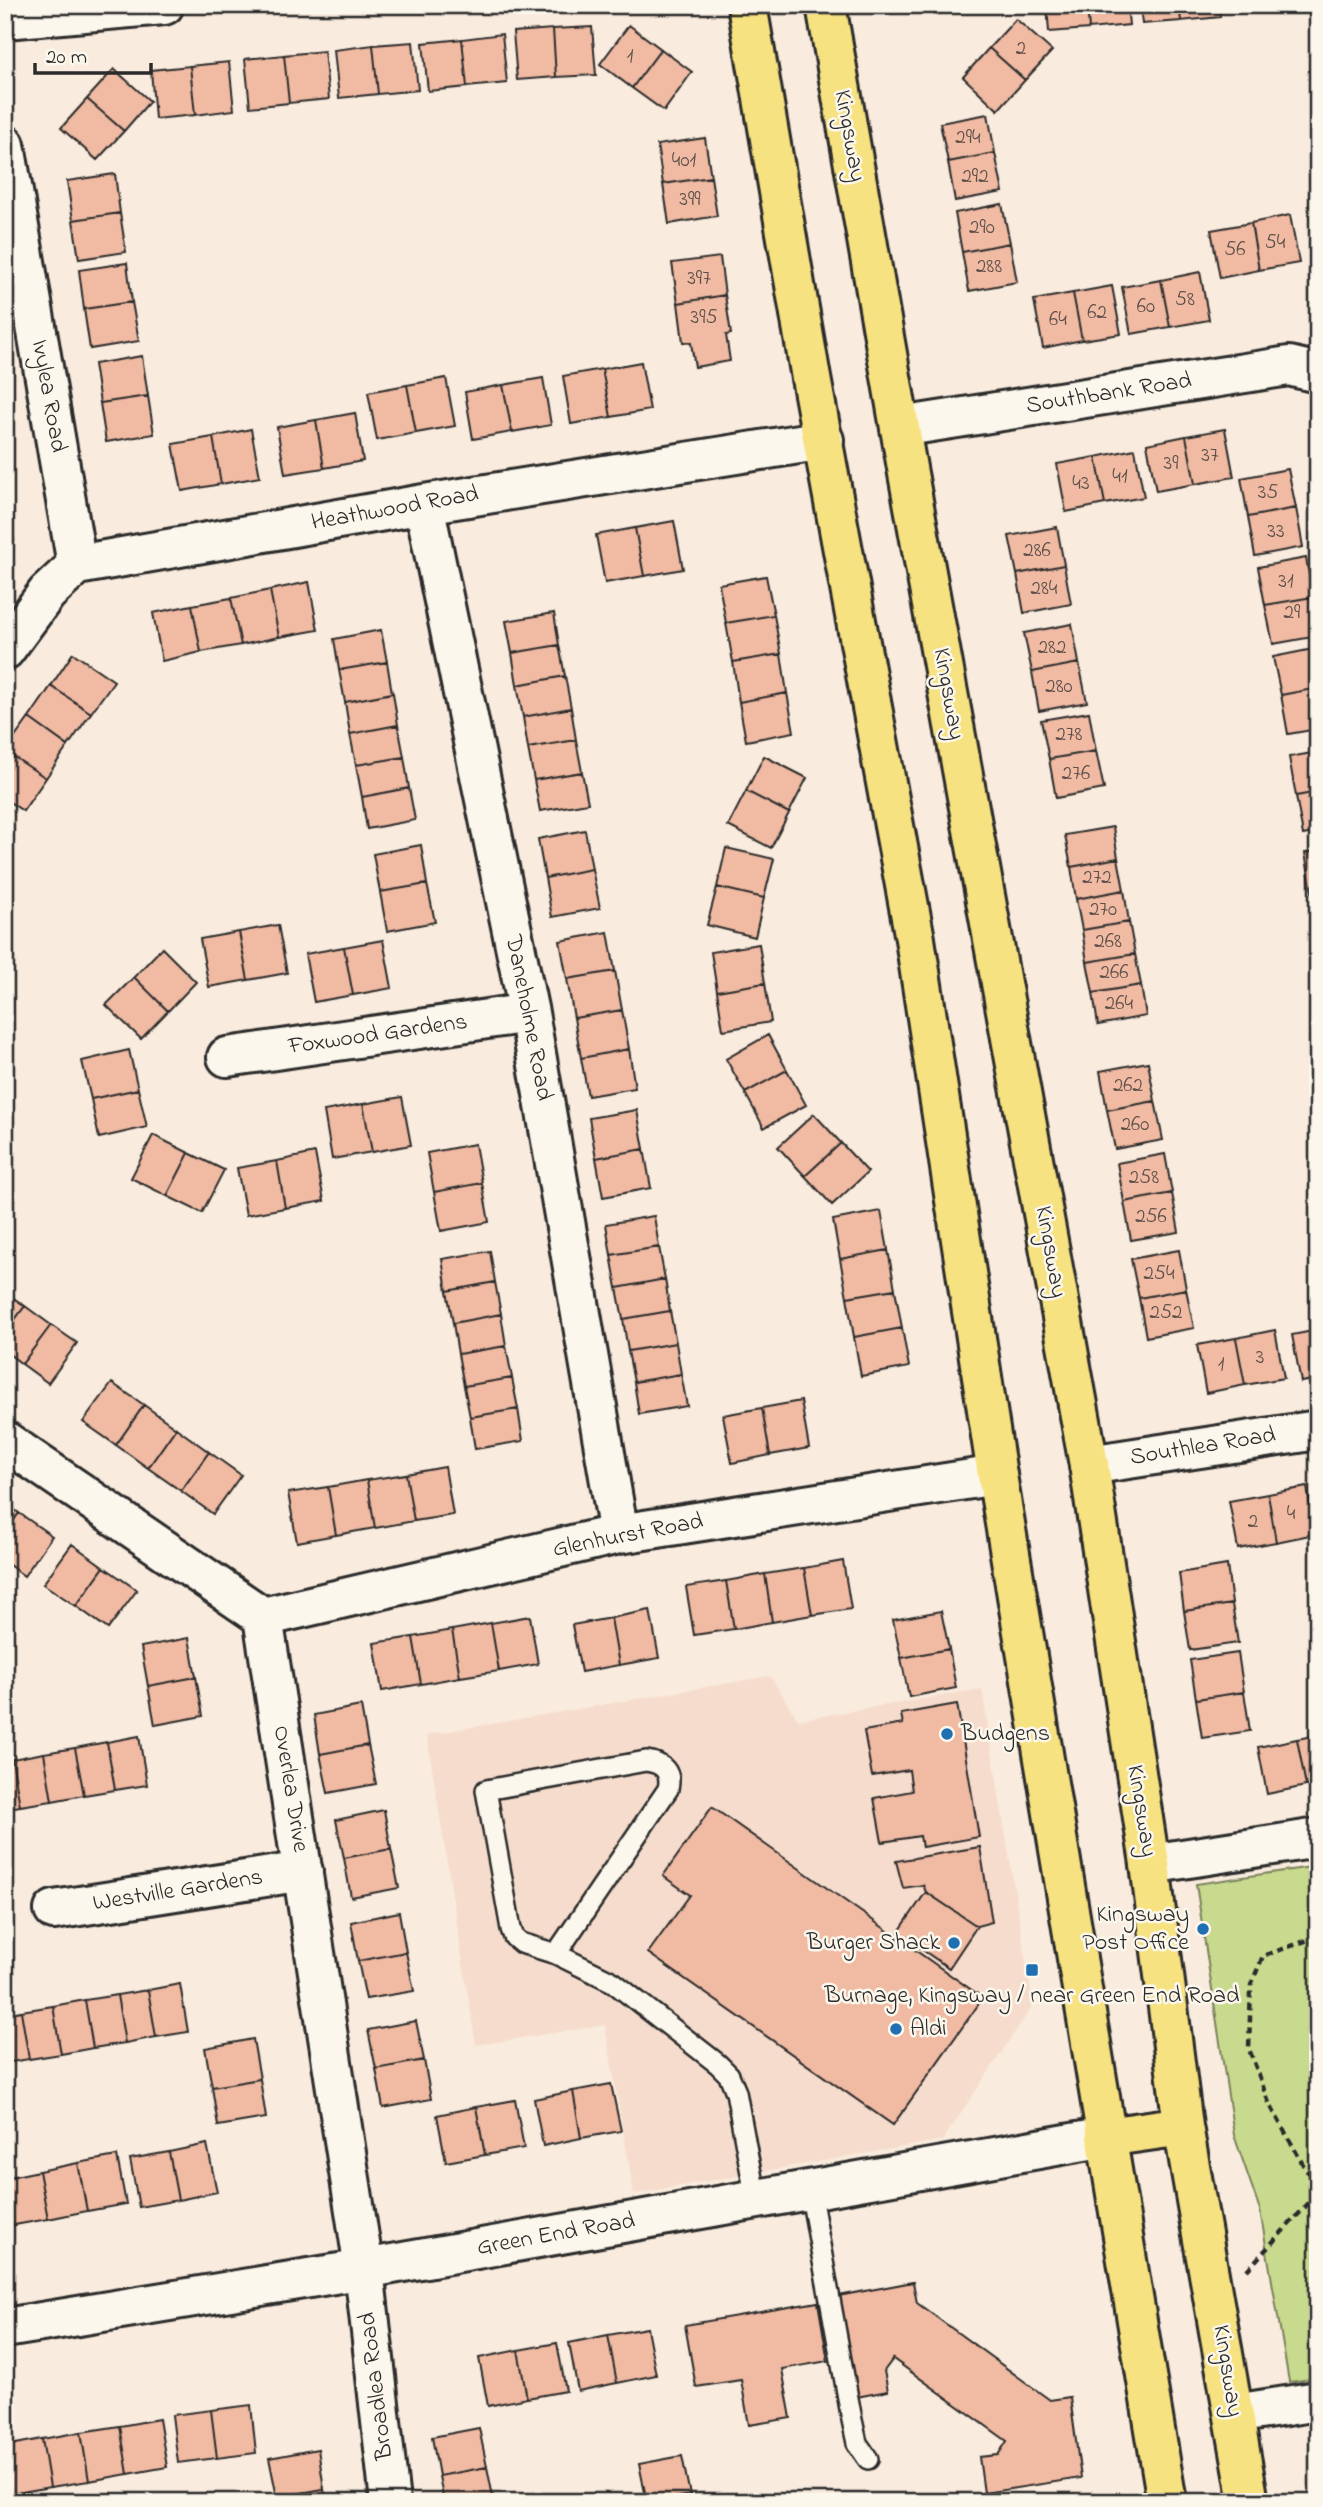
<svg xmlns="http://www.w3.org/2000/svg" width="1323" height="2507" font-family="'Indie Flower',sans-serif">
  <style>
    .built { fill: #f6dccc }
    .green { fill: #c8da8e; stroke: #7a825c; stroke-width: 2 }
    .building { fill: #f0baa3; stroke: #2b2b2b; stroke-width: 2 }
    .lines { fill: none; stroke-linecap: round; stroke-linejoin: round }
    .lane-casing { stroke: #2b2b2b; stroke-width: 24 }
    .street-casing { stroke: #2b2b2b; stroke-width: 44 }
    .highway-casing { stroke: #2b2b2b; stroke-width: 44 }
    .path { stroke: #2b2b2b; stroke-width: 4.5; stroke-dasharray: 7 5; stroke-linecap: butt }
    .lane { stroke: #fbf7ec; stroke-width: 19 }
    .street { stroke: #fbf7ec; stroke-width: 38 }
    .highway { stroke: #f7e281; stroke-width: 38 }
    .poi-dot { fill: #1f6fb2; stroke: #fbf7ec; stroke-width: 2.5 }
    .labels { text-anchor: middle; dominant-baseline: central; stroke-width: 5; stroke-linejoin: round; paint-order: stroke }
    .number-label { font-size: 21px; fill: #5c4f49 }
    .street-label { font-size: 24px; fill: #2b2b2b; stroke: #fbf7ec }
    .poi-label { font-size: 24px; fill: #2b2b2b; stroke: #fbf7ec; text-anchor: start }
  </style>
  <rect width="100%" height="100%" fill="#f9ebdd"/>
  <filter id="ink" filterUnits="userSpaceOnUse"><feTurbulence type="fractalNoise" baseFrequency=".0143" numOctaves="2"/><feDisplacementMap in="SourceGraphic" scale="14" xChannelSelector="R" yChannelSelector="G"/><feConvolveMatrix kernelMatrix="1 2 1 2 8 2 1 2 1" color-interpolation-filters="sRGB"/></filter>
  <g filter="url(#ink)">
    <!-- built -->
    <path class="built" d="M770,1676l28,44 184,-31 51,316 -90,135 -309,54 -29,-169 -129,20 -49,-310z"/>
    <!-- green -->
    <path class="green" d="M1318,1866v512l-29,4 -29,-172 -26,-75 -38,-251z"/>
    <!-- building -->
    <path class="building" d="M1047,5h40l2,24 -40,3z
      M1087,5h40l2,20 -40,4z
      M1140,5h39l2,16 -39,3z
      M1179,5h40l1,12 -39,4z
      M1234,5h40v3l-39,3z
      M1016,19l36,32 -27,29 -36,-32z
      M629,25l32,24 -29,39 -32,-24z
      M592,27l4,48 -40,2 -3,-48z
      M553,29l3,48 -39,3 -4,-48z
      M502,34l5,49 -40,4 -5,-48z
      M462,39l5,48 -39,4 -5,-48z
      M413,42l5,48 -40,4 -5,-49z
      M373,45l5,49 -39,4 -5,-48z
      M989,48l36,32 -27,30 -35,-33z
      M661,49l31,23 -28,39 -32,-23z
      M324,51l5,48 -40,4 -5,-48z
      M284,55l5,48 -39,4 -5,-48z
      M229,62l5,48 -39,5 -5,-49z
      M190,66l5,49 -40,4 -4,-49z
      M114,69l36,32 -26,30 -37,-32z
      M87,99l37,32 -27,29 -36,-32z
      M988,114l7,39 -47,9 -8,-39z
      M705,138l6,39 -48,7 -6,-39z
      M995,153l8,39 -48,9 -7,-39z
      M115,174l5,39 -47,7 -6,-39z
      M711,177l6,39 -48,8 -6,-40z
      M1002,204l8,39 -48,9 -7,-39z
      M120,213l6,39 -47,7 -6,-39z
      M1290,215l9,48 -40,7 -8,-47z
      M1251,223l8,47 -39,8 -9,-48z
      M1010,243l7,39 -48,9 -7,-39z
      M720,257l5,38 -47,8 -6,-40z
      M127,263l5,39 -48,7 -5,-39z
      M1200,272l9,48 -39,7 -9,-47z
      M1161,280l9,47 -39,7 -9,-47z
      M1112,286l9,48 -39,6 -9,-47z
      M1073,293l9,47 -39,8 -9,-48z
      M725,295l6,39 -5,1 4,26 -35,6 -4,-24 -8,-1 -5,-39z
      M132,302l7,39 -49,8 -6,-40z
      M142,356l6,40 -48,7 -6,-39z
      M641,362l9,48 -39,7 -9,-48z
      M602,369l9,48 -40,7 -8,-48z
      M446,378l9,48 -39,7 -9,-48z
      M543,378l8,47 -39,7 -9,-47z
      M407,385l9,48 -39,7 -9,-48z
      M503,385l9,47 -39,7 -8,-47z
      M148,396l6,38 -48,8 -6,-39z
      M355,413l8,48 -39,7 -8,-48z
      M316,420l8,48 -39,6 -8,-47z
      M251,429l9,48 -39,7 -8,-47z
      M1225,429l9,48 -39,7 -9,-48z
      M1186,436l9,48 -39,7 -9,-47z
      M213,437l8,47 -39,7 -9,-47z
      M1135,449l9,48 -39,7 -9,-47z
      M1096,457l9,47 -39,8 -9,-48z
      M1288,469l8,39 -48,9 -7,-39z
      M5,503h3l6,38 -9,2z
      M1296,508l7,39 -48,9 -7,-39z
      M674,521l9,48 -39,7 -9,-48z
      M1057,527l7,38 -47,9 -8,-38z
      M635,528l9,48 -39,7 -9,-48z
      M1306,558l7,39 -48,8 -7,-38z
      M1064,565l7,39 -47,9 -7,-39z
      M766,576l8,39 -48,8 -7,-39z
      M309,582l9,48 -39,7 -9,-47z
      M270,590l9,47 -38,8 -10,-47z
      M1313,597l5,24v15l-45,8 -8,-39z
      M231,598l10,47 -40,7 -9,-47z
      M192,605l9,47 -39,9 -9,-48z
      M554,613l5,32 -47,8 -6,-32z
      M774,615l7,39 -48,8 -7,-39z
      M1072,624l7,39 -47,9 -8,-39z
      M381,630l6,32 -48,8 -5,-31z
      M559,645l6,31 -48,9 -5,-32z
      M1318,648v40l-37,7 -8,-38z
      M73,653l41,28 -23,32 -40,-27z
      M781,654l6,39 -48,9 -6,-40z
      M387,662l5,31 -47,9 -6,-32z
      M1079,663l8,39 -48,9 -7,-39z
      M565,676l6,32 -48,9 -6,-32z
      M51,686l40,27 -23,33 -39,-28z
      M1318,688v41l-30,5 -7,-39z
      M393,693l5,32 -48,9 -5,-32z
      M787,693l7,39 -48,9 -7,-39z
      M571,708l5,32 -48,8 -5,-31z
      M1089,712l7,39 -47,8 -8,-39z
      M29,718l39,28 -22,32 -41,-27z
      M398,725l6,32 -48,8 -6,-31z
      M576,740l6,32 -48,8 -6,-32z
      M5,751l41,27 -23,33 -18,-12z
      M1096,751l8,38 -48,9 -7,-39z
      M1318,752v40l-22,4 -7,-39z
      M764,756l43,22 -18,35 -43,-22z
      M404,757l5,31 -47,9 -6,-32z
      M582,772l6,31 -48,8 -6,-31z
      M409,788l6,32 -48,9 -5,-32z
      M746,791l43,22 -18,35 -43,-22z
      M1318,792v40l-15,3 -7,-39z
      M1113,827l5,31 -47,9 -6,-32z
      M585,830l7,39 -47,9 -7,-39z
      M421,845l6,39 -47,8 -7,-38z
      M726,848l48,11 -10,39 -47,-11z
      M1318,851v40l-6,1 -7,-39z
      M1118,858l6,32 -48,9 -5,-32z
      M592,869l8,39 -48,9 -7,-39z
      M427,884l8,38 -48,9 -7,-39z
      M717,887l47,11 -9,39 -48,-12z
      M1124,890l5,32 -47,8 -6,-31z
      M1318,891v32l-6,-31z
      M1129,922l6,32 -48,8 -5,-32z
      M278,925l9,48 -39,7 -9,-48z
      M239,932l9,48 -39,7 -9,-48z
      M608,932l7,39 -48,8 -7,-38z
      M383,940l9,48 -39,7 -9,-48z
      M759,944l6,39 -48,8 -6,-39z
      M344,947l9,48 -39,7 -9,-48z
      M162,948l34,34 -28,29 -34,-34z
      M1135,954l6,31 -48,8 -6,-31z
      M615,971l7,39 -48,8 -7,-39z
      M134,977l34,34 -27,28 -35,-34z
      M765,983l6,39 -48,8 -6,-39z
      M1141,985l5,31 -48,9 -5,-32z
      M622,1010l7,39 -48,9 -7,-40z
      M768,1035l19,35 -42,23 -19,-34z
      M629,1049l6,39 -47,8 -7,-38z
      M129,1050l9,39 -47,10 -9,-38z
      M1148,1062l7,39 -48,9 -7,-39z
      M787,1070l19,35 -42,23 -19,-35z
      M138,1089l9,38 -48,11 -8,-39z
      M402,1097l9,48 -39,7 -9,-48z
      M1155,1101l8,39 -48,9 -8,-39z
      M363,1104l9,48 -40,7 -8,-48z
      M637,1110l7,39 -48,9 -7,-40z
      M814,1114l27,29 -36,33 -27,-29z
      M153,1135l36,18 -22,43 -36,-18z
      M841,1143l27,29 -36,33 -27,-29z
      M475,1144l7,39 -48,9 -7,-39z
      M644,1149l7,39 -48,9 -7,-39z
      M189,1153l35,17 -22,43 -35,-17z
      M315,1153l9,48 -39,7 -8,-47z
      M1165,1154l7,39 -48,9 -7,-39z
      M277,1161l8,47 -39,7 -9,-47z
      M482,1183l7,39 -48,9 -7,-39z
      M1172,1193l7,39 -48,8 -7,-38z
      M881,1211l7,39 -48,9 -7,-39z
      M654,1216l5,31 -48,8 -5,-31z
      M659,1247l6,32 -48,9 -6,-33z
      M888,1250l7,39 -48,8 -7,-38z
      M1179,1250l7,39 -47,9 -8,-39z
      M490,1251l5,31 -48,9 -5,-32z
      M665,1279l5,32 -47,8 -6,-31z
      M495,1282l6,32 -48,9 -6,-32z
      M895,1289l7,39 -48,9 -7,-40z
      M1186,1289l8,39 -48,9 -7,-39z
      M5,1292l20,14 -20,27z
      M25,1306l26,19 -29,39 -17,-13v-18z
      M670,1311l6,32 -48,8 -5,-32z
      M501,1314l5,32 -48,8 -5,-31z
      M51,1325l26,18 -29,40 -26,-19z
      M902,1328l7,39 -48,9 -7,-39z
      M1275,1330l9,48 -39,7 -9,-47z
      M1318,1330v49l-17,3 -9,-47z
      M1236,1338l9,47 -39,8 -9,-48z
      M676,1343l5,31 -47,8 -6,-31z
      M506,1346l6,32 -48,8 -6,-32z
      M681,1374l6,32 -48,8 -5,-32z
      M512,1378l6,31 -48,8 -6,-31z
      M112,1383l32,22 -28,40 -33,-23z
      M801,1401l8,47 -39,7 -8,-47z
      M144,1405l32,23 -28,40 -32,-23z
      M762,1408l8,47 -38,8 -9,-48z
      M518,1409l5,32 -48,8 -5,-32z
      M176,1428l33,24 -28,39 -33,-23z
      M209,1452l32,23 -28,39 -32,-23z
      M445,1467l8,48 -39,6 -8,-47z
      M406,1474l8,47 -39,7 -8,-48z
      M367,1480l8,48 -39,7 -8,-48z
      M328,1487l8,48 -39,7 -9,-49z
      M1307,1487l8,47 -39,8 -8,-48z
      M1268,1494l8,48 -38,7 -9,-48z
      M5,1503l14,10 -14,20z
      M19,1513l33,23 -28,40 -19,-14v-29z
      M72,1544l32,23 -28,39 -33,-22z
      M843,1561l8,48 -39,6 -8,-47z
      M1227,1565l5,39 -48,7 -5,-38z
      M104,1567l33,23 -29,39 -32,-23z
      M804,1568l8,47 -40,7 -7,-48z
      M765,1574l7,48 -38,7 -8,-48z
      M726,1581l8,48 -40,6 -8,-48z
      M1232,1604l6,39 -48,7 -6,-39z
      M650,1610l9,48 -40,7 -8,-47z
      M941,1611l8,38 -48,9 -8,-38z
      M530,1616l8,48 -39,7 -8,-48z
      M611,1618l8,47 -38,7 -9,-47z
      M491,1623l8,48 -39,6 -8,-47z
      M452,1630l8,47 -39,7 -8,-47z
      M413,1637l8,47 -39,7 -8,-48z
      M189,1638l7,39 -48,9 -7,-39z
      M949,1649l7,39 -47,9 -8,-39z
      M1238,1653l6,39 -48,7 -6,-39z
      M196,1677l7,39 -48,9 -7,-39z
      M1244,1692l6,39 -48,7 -6,-39z
      M957,1704l22,133 -57,10 -2,-11 -38,6 -8,-44 38,-7 -3,-21 -37,6 -8,-45 39,-7 -2,-10z
      M361,1706l7,39 -48,9 -6,-39z
      M1318,1735v49l-12,2 -9,-47z
      M139,1736l8,49 -32,5 -8,-48z
      M1297,1739l9,47 -39,8 -9,-47z
      M107,1742l8,48 -31,5 -9,-47z
      M368,1745l8,39 -48,9 -8,-39z
      M75,1748l9,47 -32,6 -8,-48z
      M44,1753l8,48 -32,5 -8,-47z
      M12,1759l8,47 -15,3v-49z
      M712,1807l271,191 -90,127 -245,-172 42,-58 -27,-19z
      M384,1810l7,39 -47,9 -8,-38z
      M980,1847l12,75 -15,4 -51,-34 -3,-7 -20,3 -7,-27z
      M391,1849l8,39 -48,9 -7,-39z
      M926,1892l51,34 -28,42 -51,-35z
      M399,1912l7,40 -48,9 -7,-39z
      M406,1952l8,39 -48,8 -8,-38z
      M180,1984l8,48 -32,5 -8,-47z
      M148,1990l8,47 -31,6 -8,-48z
      M117,1995l8,48 -32,5 -8,-48z
      M85,2000l8,48 -32,6 -8,-48z
      M53,2006l8,48 -32,5 -8,-48z
      M21,2011l8,48 -24,4v-49z
      M416,2021l8,39 -48,9 -8,-39z
      M253,2039l7,40 -48,8 -7,-39z
      M424,2060l7,39 -48,9 -7,-39z
      M260,2079l6,39 -48,8 -6,-39z
      M611,2084l10,47 -40,7 -8,-47z
      M573,2091l8,47 -38,8 -9,-47z
      M515,2100l9,48 -39,7 -9,-48z
      M476,2107l9,48 -39,7 -9,-47z
      M207,2144l10,48 -39,8 -9,-48z
      M169,2152l9,48 -39,7 -9,-48z
      M117,2156l9,48 -39,7 -9,-48z
      M78,2163l9,48 -39,8 -9,-48z
      M39,2171l9,48 -39,7 -4,-19v-29z
      M913,2282l4,21 133,97 20,-3 11,81 -97,15 -5,-36 19,-2 9,-14 -114,-82 -9,12 4,20 -37,7 -18,-101z
      M818,2302l10,59 -46,8 9,49 -42,7 -8,-45 -45,7 -11,-62z
      M647,2328l9,47 -39,8 -9,-48z
      M608,2335l9,48 -39,8 -9,-48z
      M557,2343l9,48 -39,7 -9,-48z
      M518,2350l9,48 -39,8 -9,-48z
      M251,2405l5,48 -39,5 -6,-48z
      M211,2410l6,48 -39,5 -6,-48z
      M159,2419l8,48 -39,7 -8,-48z
      M120,2426l8,48 -39,7 -8,-49z
      M479,2428l8,39 -48,9 -7,-39z
      M81,2432l8,49 -39,6 -8,-48z
      M42,2439l8,48 -39,7 -6,-48z
      M318,2449l6,40 -47,8 -8,-39z
      M682,2456l8,39 -43,7 -8,-38z
      M487,2467l7,35h-50l-5,-26z
      M324,2489l2,13h-49v-5z"/>
    <g class="lines">
      <defs>
        <path id="lane" d="M556,1954l112,-165c4,-17 -5,-26 -22,-28l-160,29 25,139 3,8 7,6 35,11 57,28 105,82 11,11 7,17 20,108
          M810,2190l42,230 5,23 11,16"/>
        <path id="street" d="M5,19l159,-14
          M5,145l72,420
          M900,427l389,-61 29,7
          M424,504l105,509 90,521
          M5,650l42,-57 30,-28 347,-61 400,-64
          M227,1057l302,-44
          M5,1441l258,176 101,652 26,233
          M1089,1465l229,-35
          M263,1617l356,-83 378,-59
          M1150,1864l168,-26
          M54,1910l249,-39
          M5,2328l359,-59 742,-132
          M1234,2414l84,-13"/>
        <path id="highway" d="M747,5l64,373 104,561 82,536 170,1027
          M826,5l81,463 182,997 61,399 33,262 66,376
          M1106,2137l77,-11"/>
      </defs>
      <!-- lane casing -->
      <use href="#lane" class="lane-casing"/>
      <!-- street casing -->
      <use href="#street" class="street-casing"/>
      <!-- highway casing -->
      <use href="#highway" class="highway-casing"/>
      <!-- path -->
      <path class="path" d="M1318,1943l-10,-3 -45,16 -12,29 -2,64 20,54 37,67 12,10
        M1247,2270l71,-77"/>
      <!-- lane -->
      <use href="#lane" class="lane"/>
      <!-- street -->
      <use href="#street" class="street"/>
      <!-- highway -->
      <use href="#highway" class="highway"/>
    </g>
  </g>
  <!-- markers -->
  <g class="poi-dot">
    <circle cx="947" cy="1734" r="7"/>
    <circle cx="1203" cy="1929" r="7"/>
    <circle cx="954" cy="1943" r="7"/>
    <rect x="1025" y="1963" width="14" height="14" rx="3.5"/>
    <circle cx="896" cy="2029" r="7"/>
  </g>
  <g class="labels">
    <!-- number labels -->
    <g class="number-label">
      <text x="1021" y="49">2</text>
      <text x="630" y="57">1</text>
      <text x="968" y="138">294</text>
      <text x="684" y="161">401</text>
      <text x="975" y="177">292</text>
      <text x="690" y="200">399</text>
      <text x="982" y="228">290</text>
      <text x="1275" y="243">54</text>
      <text x="1235" y="250">56</text>
      <text x="989" y="267">288</text>
      <text x="699" y="279">397</text>
      <text x="1185" y="300">58</text>
      <text x="1146" y="307">60</text>
      <text x="1097" y="313">62</text>
      <text x="704" y="318">395</text>
      <text x="1058" y="320">64</text>
      <text x="1210" y="456">37</text>
      <text x="1171" y="464">39</text>
      <text x="1120" y="477">41</text>
      <text x="1081" y="484">43</text>
      <text x="1268" y="493">35</text>
      <text x="1276" y="532">33</text>
      <text x="1037" y="551">286</text>
      <text x="1286" y="582">31</text>
      <text x="1044" y="589">284</text>
      <text x="1292" y="613">29</text>
      <text x="1052" y="648">282</text>
      <text x="1059" y="687">280</text>
      <text x="1069" y="735">278</text>
      <text x="1076" y="774">276</text>
      <text x="1097" y="878">272</text>
      <text x="1103" y="910">270</text>
      <text x="1108" y="942">268</text>
      <text x="1114" y="973">266</text>
      <text x="1119" y="1004">264</text>
      <text x="1128" y="1086">262</text>
      <text x="1135" y="1125">260</text>
      <text x="1144" y="1178">258</text>
      <text x="1151" y="1217">256</text>
      <text x="1159" y="1274">254</text>
      <text x="1166" y="1313">252</text>
      <text x="1260" y="1358">3</text>
      <text x="1221" y="1365">1</text>
      <text x="1291" y="1514">4</text>
      <text x="1253" y="1522">2</text>
    </g>
    <!-- street labels -->
    <g class="street-label">
      <text transform="translate(849 136) rotate(80)">Kingsway</text>
      <text transform="translate(1109 394) rotate(-9)">Southbank Road</text>
      <text transform="translate(48 396) rotate(80)">Ivylea Road</text>
      <text transform="translate(395 509) rotate(-10)">Heathwood Road</text>
      <text transform="translate(948 694) rotate(80)">Kingsway</text>
      <text transform="translate(528 1018) rotate(79)">Daneholme Road</text>
      <text transform="translate(378 1035) rotate(-8)">Foxwood Gardens</text>
      <text transform="translate(1050 1252) rotate(80)">Kingsway</text>
      <text transform="translate(1203 1447) rotate(-9)">Southlea Road</text>
      <text transform="translate(628 1536) rotate(-11)">Glenhurst Road</text>
      <text transform="translate(290 1789) rotate(81)">Overlea Drive</text>
      <text transform="translate(1141 1811) rotate(81)">Kingsway</text>
      <text transform="translate(178 1891) rotate(-9)">Westville Gardens</text>
      <text transform="translate(556 2235) rotate(-10)">Green End Road</text>
      <text transform="translate(1227 2371) rotate(81)">Kingsway</text>
      <text transform="translate(377 2386) rotate(-97)">Broadlea Road</text>
    </g>
    <!-- poi labels -->
    <g class="poi-label">
      <text x="961" y="1734">Budgens</text>
      <text x="1189" y="1915" text-anchor="end">Kingsway<tspan x="1189" dy="28">Post Office</tspan></text>
      <text x="940" y="1943" text-anchor="end">Burger Shack</text>
      <text x="1032" y="1996" text-anchor="middle">Burnage, Kingsway / near Green End Road</text>
      <text x="910" y="2029">Aldi</text>
    </g>
  </g>
  <!-- margin -->
  <rect width="1323" height="2507" fill="none" stroke="#fbf7ec" stroke-width="28"/>
  <rect x="14" y="14" width="1295" height="2479" fill="none" stroke="#2b2b2b" stroke-width="2.5" filter="url(#ink)"/>
  <!-- scale -->
  <path d="M35 63v10h116v-10" fill="none" stroke="#2b2b2b" stroke-width="3.5"/>
  <text x="46" y="63" font-size="21" fill="#2b2b2b" stroke="#fbf7ec" stroke-width="5" paint-order="stroke">20 m</text>
</svg>
